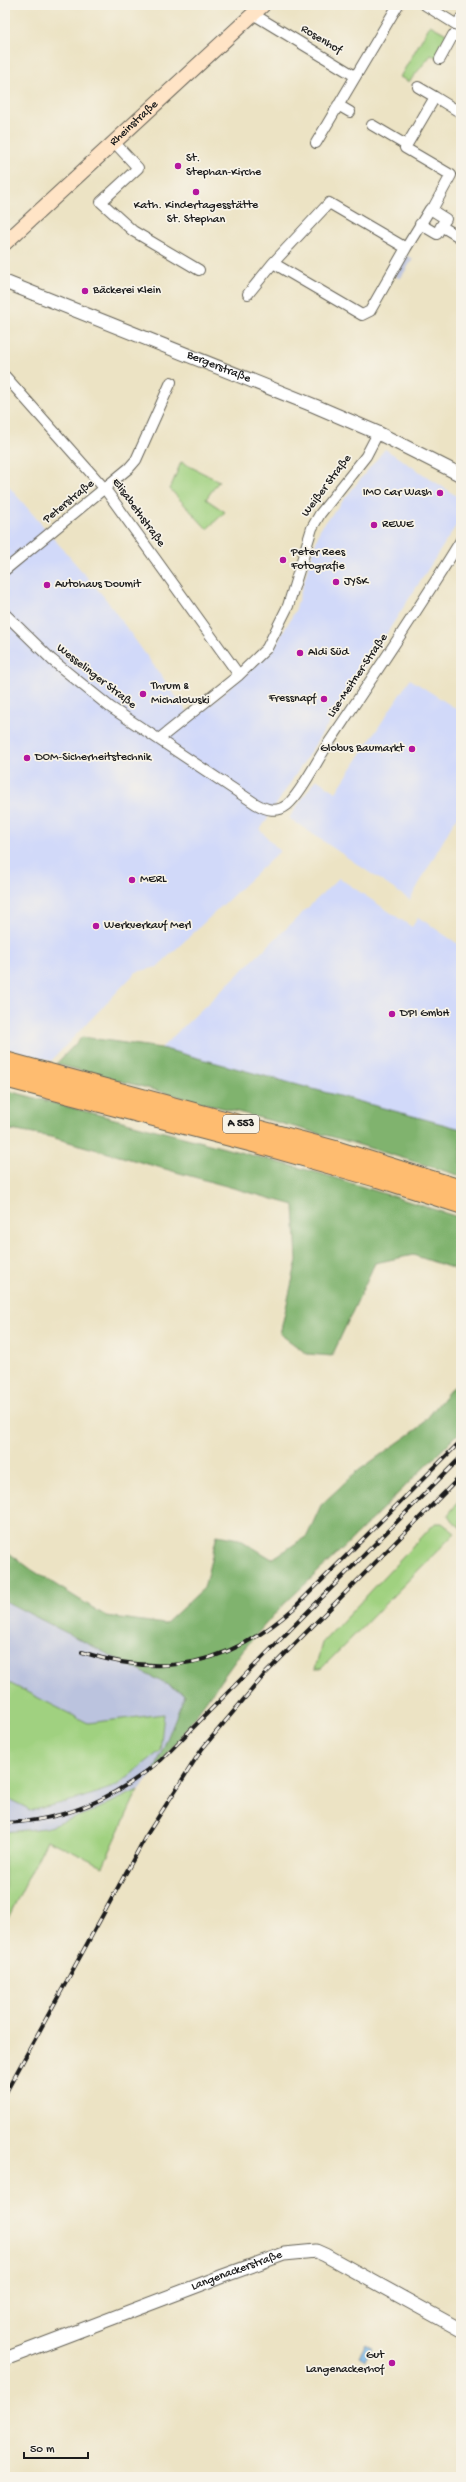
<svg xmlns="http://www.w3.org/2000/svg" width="466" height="2482" font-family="'Gochi Hand',sans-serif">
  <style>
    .built { fill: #d1d9f9 }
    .industrial { fill: #bbc3de }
    .green { fill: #a0d180; stroke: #5e764e }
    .forest { fill: #80b36e; stroke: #4e6845 }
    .water { fill: #72b4e7; stroke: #476882 }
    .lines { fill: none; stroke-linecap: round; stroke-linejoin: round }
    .minor-casing { stroke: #656257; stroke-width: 12 }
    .tertiary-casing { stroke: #656257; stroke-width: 15 }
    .secondary-casing { stroke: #656257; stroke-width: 16 }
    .trunk-casing { stroke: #656257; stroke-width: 19 }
    .motorway-casing { stroke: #656257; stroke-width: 20 }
    .minor { stroke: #fff; stroke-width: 10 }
    .tertiary { stroke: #fff; stroke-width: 13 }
    .secondary { stroke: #ffe4c6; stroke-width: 14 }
    .trunk { stroke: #febc70; stroke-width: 17 }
    .motorway { stroke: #febc70; stroke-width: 18 }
    .rail-casing { stroke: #1c1c1c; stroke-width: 4 }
    .rail { stroke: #f7f3e8; stroke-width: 2.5; stroke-dasharray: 8; stroke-linecap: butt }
    .poi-dot { fill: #b5179e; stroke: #f7f3e8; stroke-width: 1.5 }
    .labels { text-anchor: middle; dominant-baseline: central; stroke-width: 3.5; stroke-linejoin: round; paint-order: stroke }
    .shield { fill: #f7f3e8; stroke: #5e5c59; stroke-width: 1 }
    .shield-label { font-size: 11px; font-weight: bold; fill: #1c1c1c }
    .street-label { font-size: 12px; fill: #1c1c1c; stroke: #f7f3e8 }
    .poi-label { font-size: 12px; fill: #1c1c1c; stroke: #f7f3e8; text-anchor: start }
  </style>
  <rect width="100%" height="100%" fill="#f7f3e8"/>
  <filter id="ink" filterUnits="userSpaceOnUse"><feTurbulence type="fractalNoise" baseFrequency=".025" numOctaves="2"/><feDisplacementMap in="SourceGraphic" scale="8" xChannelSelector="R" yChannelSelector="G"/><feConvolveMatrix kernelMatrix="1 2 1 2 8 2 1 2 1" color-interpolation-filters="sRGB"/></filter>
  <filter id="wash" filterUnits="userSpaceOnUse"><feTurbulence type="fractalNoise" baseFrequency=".012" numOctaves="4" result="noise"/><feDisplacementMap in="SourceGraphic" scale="16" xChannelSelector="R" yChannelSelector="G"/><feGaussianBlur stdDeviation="0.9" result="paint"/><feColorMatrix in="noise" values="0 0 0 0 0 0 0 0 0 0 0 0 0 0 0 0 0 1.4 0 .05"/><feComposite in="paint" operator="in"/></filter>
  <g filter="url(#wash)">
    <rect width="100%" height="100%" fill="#ece3c4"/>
    <!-- built -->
    <path class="built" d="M385,449l76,50v19l-201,312 20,21 -123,116 -21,5 -85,89 -46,-13v-566l100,116 88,122 81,-71 21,-38 25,-82z
      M410,679l51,33v97l-51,91 -121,-82 27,-39 20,13z
      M339,878l73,49 6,-10 43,29v183l-300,-81z"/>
    <!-- industrial -->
    <path class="industrial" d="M406,255l7,4 -13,20 -6,-4z
      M5,1601l180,93 -32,80 -15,16 -45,21 -47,17 -41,4z"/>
    <!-- green -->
    <path class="green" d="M430,25l20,11 -12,22 -7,-3 -22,27 -9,-5z
      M181,462l38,19 -13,18 19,13 -18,17 -37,-40z
      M461,1498v30l-9,-7 -4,-6z
      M435,1523h7l13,10 -134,136h-6l7,-26z
      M5,1681l83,42 76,-9 -4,37 -44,35 -34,12 -53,13 -2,-3 -22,-11z
      M138,1790l-35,76 -56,-26 -42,84v-92l41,-4 47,-17z"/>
    <!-- forest -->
    <path class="forest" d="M82,1037l79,11 300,81v47l-121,-37 -284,-75z
      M5,1090l314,83 142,45v59l-9,-9 -39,-13 -38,8 -43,93 -25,-2 -27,-20 17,-74 -3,-55 -243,-68 -46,-8z
      M461,1381v50l-122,121 -61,58 -35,40 -90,124 32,-80 -180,-93v-51l27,20 74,46 59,8 39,-36 13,-53 22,4 33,20 35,-23 14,-31 34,-32 65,-46 30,-37z"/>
    <!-- water -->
    <path class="water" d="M366,2344l6,4 -7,12 -6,-4z"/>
  </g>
  <g filter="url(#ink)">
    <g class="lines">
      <defs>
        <path id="minor" d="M425,5l32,20 4,-7
          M253,14l102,62
          M440,59l13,-24
          M418,87l17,10
          M338,105l12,7
          M372,125l34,20
          M114,142l24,26 -37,34 32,29 66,39
          M316,143l82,-138
          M432,210l19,-35 -46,-27 30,-51 26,16
          M420,224l17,10 4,-8 20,12
          M273,263l89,52 8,-4 36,-63
          M248,294l25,-31 56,-60 77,45 24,-39 16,10 -5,7
          M5,376l100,113 134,186
          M5,570l124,-102 7,-8 35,-78
          M5,614l47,46 58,47 146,97c11,6 21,9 31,1 13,-10 31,-46 41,-61 45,-67 91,-135 133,-204
          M159,739l80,-64 28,-27 21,-42 24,-78 8,-14 46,-58 12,-23"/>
        <g id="tertiary">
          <path id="s1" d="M5,282l310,124 63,27 83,42"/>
          <path id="s2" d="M5,2359l218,-83 61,-22 32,-3 9,4 136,75"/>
        </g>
        <g id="secondary">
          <path id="s3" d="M5,243l258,-238"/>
        </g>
        <path id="trunk" d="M377,1178l84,27"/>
        <path id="motorway" d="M5,1061l334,90 122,38
          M5,1078l256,67 116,33"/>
      </defs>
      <!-- minor casing -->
      <use href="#minor" class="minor-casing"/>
      <!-- tertiary casing -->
      <use href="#tertiary" class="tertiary-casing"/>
      <!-- secondary casing -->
      <use href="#secondary" class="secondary-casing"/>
      <!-- trunk casing -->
      <use href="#trunk" class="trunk-casing"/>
      <!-- motorway casing -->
      <use href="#motorway" class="motorway-casing"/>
      <!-- minor -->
      <use href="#minor" class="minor"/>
      <!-- tertiary -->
      <use href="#tertiary" class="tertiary"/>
      <!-- secondary -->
      <use href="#secondary" class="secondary"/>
      <!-- trunk -->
      <use href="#trunk" class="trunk"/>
      <!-- motorway -->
      <use href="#motorway" class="motorway"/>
      <defs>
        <path id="rail" d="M82,1652c80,27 148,13 211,-43l168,-168
          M5,1823c63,-3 108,-24 156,-63l300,-303
          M5,2094l141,-258 56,-87 64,-76 195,-197"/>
      </defs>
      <!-- rail casing -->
      <use href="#rail" class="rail-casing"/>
      <!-- rail -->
      <use href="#rail" class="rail"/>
    </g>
  </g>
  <!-- markers -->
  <g class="poi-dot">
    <circle cx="178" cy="166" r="4"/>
    <circle cx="196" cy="192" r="4"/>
    <circle cx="85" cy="291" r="4"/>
    <circle cx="440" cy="493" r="4"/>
    <circle cx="374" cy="525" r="4"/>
    <circle cx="283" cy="560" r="4"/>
    <circle cx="336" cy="582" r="4"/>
    <circle cx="47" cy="585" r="4"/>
    <circle cx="300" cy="653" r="4"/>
    <circle cx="143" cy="694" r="4"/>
    <circle cx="324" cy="699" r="4"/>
    <circle cx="412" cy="749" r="4"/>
    <circle cx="27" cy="758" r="4"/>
    <circle cx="132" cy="880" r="4"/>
    <circle cx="96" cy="926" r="4"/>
    <circle cx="392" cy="1014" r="4"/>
    <circle cx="392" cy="2363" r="4"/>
  </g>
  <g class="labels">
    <!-- shield labels -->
    <rect class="shield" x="223" y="1115" width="36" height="18" rx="3"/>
    <g class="shield-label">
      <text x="241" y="1124">A 553</text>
    </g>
    <!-- street labels -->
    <g class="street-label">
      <text transform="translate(321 40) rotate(31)">Rosenhof</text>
      <text stroke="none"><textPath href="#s3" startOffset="176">Rheinstraße</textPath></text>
      <text stroke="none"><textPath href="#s1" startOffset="230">Bergerstraße</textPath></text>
      <text transform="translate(327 486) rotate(-53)">Weißer Straße</text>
      <text transform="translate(69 502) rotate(-39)">Peterstraße</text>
      <text transform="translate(138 513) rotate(54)">Elisabethstraße</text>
      <text transform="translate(358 676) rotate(-56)">Lise-Meitner-Straße</text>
      <text transform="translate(96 677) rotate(38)">Wesselinger Straße</text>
      <text stroke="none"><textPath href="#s2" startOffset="248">Langenackerstraße</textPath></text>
    </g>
    <!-- poi labels -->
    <g class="poi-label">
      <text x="186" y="159">St.<tspan x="186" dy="14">Stephan-Kirche</tspan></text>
      <text x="196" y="206" text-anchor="middle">Kath. Kindertagesstätte<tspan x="196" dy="14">St. Stephan</tspan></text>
      <text x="93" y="291">Bäckerei Klein</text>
      <text x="432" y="493" text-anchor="end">IMO Car Wash</text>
      <text x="382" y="525">REWE</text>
      <text x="291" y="553">Peter Rees<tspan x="291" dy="14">Fotografie</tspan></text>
      <text x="344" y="582">JYSK</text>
      <text x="55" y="585">Autohaus Doumit</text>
      <text x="308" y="653">Aldi Süd</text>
      <text x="151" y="687">Thrum &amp;<tspan x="151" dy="14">Michalowski</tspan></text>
      <text x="316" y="699" text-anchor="end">Fressnapf</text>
      <text x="404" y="749" text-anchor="end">Globus Baumarkt</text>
      <text x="35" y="758">DOM-Sicherheitstechnik</text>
      <text x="140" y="880">MERL</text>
      <text x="104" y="926">Werkverkauf Merl</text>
      <text x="400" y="1014">DPI GmbH</text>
      <text x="384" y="2356" text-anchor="end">Gut<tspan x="384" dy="14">Langenackerhof</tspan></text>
    </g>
  </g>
  <!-- margin -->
  <rect width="466" height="2482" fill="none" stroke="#f7f3e8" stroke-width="20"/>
  <!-- scale -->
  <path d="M24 2452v6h64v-6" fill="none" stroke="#1c1c1c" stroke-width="2"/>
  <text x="30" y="2452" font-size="12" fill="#1c1c1c" stroke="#f7f3e8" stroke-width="3" paint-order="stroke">50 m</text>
</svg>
